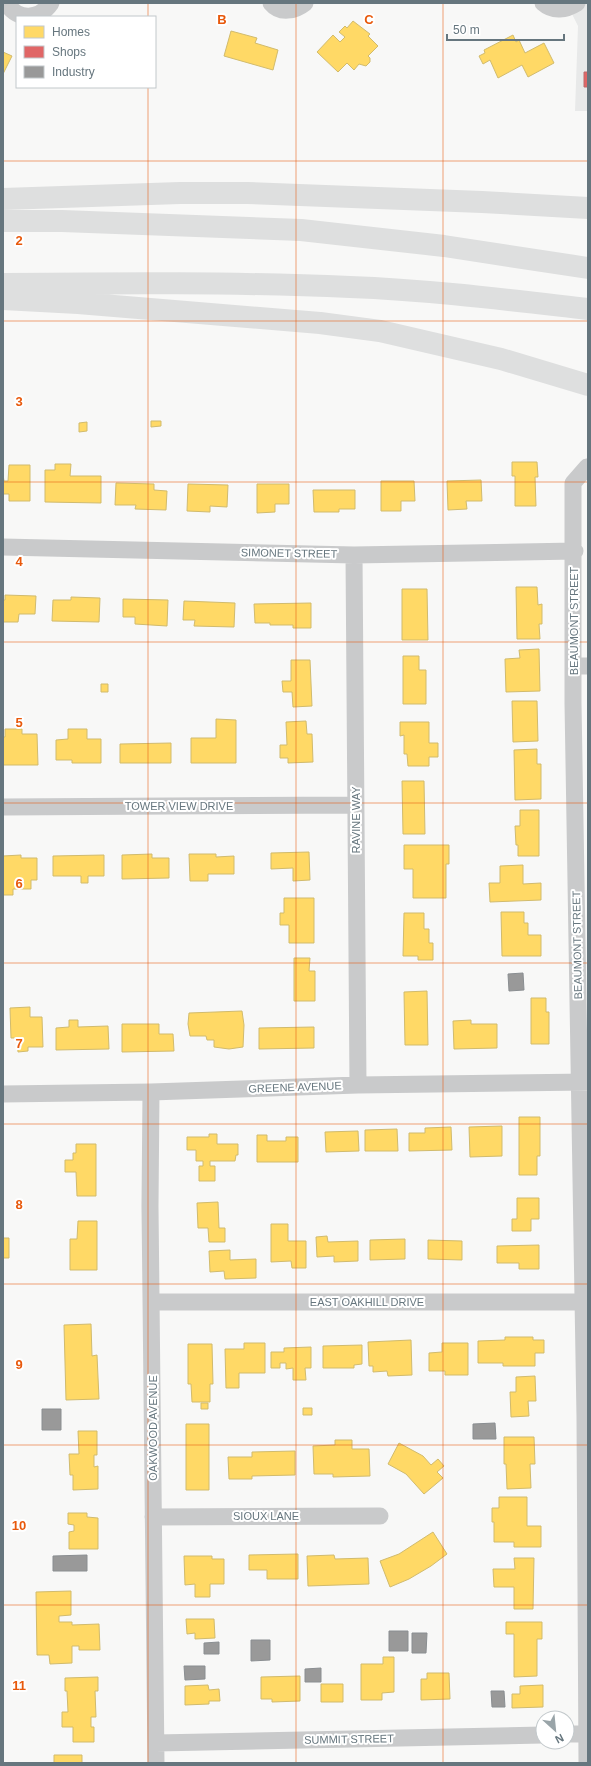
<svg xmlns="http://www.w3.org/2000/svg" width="591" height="1766" font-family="Helvetica,sans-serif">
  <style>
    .built { fill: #e8e9e9 }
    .homes { fill: #ffd966; stroke: #d1bb6d }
    .shops { fill: #e06666; stroke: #bb6b6d }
    .industry { fill: #999; stroke: #8a8e91 }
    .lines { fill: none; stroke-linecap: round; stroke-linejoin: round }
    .street { stroke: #c9cacb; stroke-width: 17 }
    .highway { stroke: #dedfdf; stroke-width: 22 }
    .grid { fill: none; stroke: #e8590c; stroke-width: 1; stroke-opacity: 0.55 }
    .labels { text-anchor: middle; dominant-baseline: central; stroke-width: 4; stroke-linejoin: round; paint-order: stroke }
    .street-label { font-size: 11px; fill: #66767e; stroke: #fff }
    .grid-label { font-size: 13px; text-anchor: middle; font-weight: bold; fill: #e8590c; stroke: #fff; stroke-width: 4; stroke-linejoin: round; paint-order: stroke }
  </style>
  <rect width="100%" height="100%" fill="#f8f8f7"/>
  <!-- built -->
  <path class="built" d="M584,3h4v108h-13l3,-85 -6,-12z"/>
  <!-- homes -->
  <path class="homes" d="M353,21l17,13 -2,2 10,10 -10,10 2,2v4l-4,4 -7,-2 -5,6 -7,-7 -9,9 -21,-20 16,-17 7,7 5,-5 -6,-5 6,-6 2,2z
    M231,31l26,7 -2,5 23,7 -5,20 -49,-14z
    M513,35l3,7 3,-2 6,13 19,-10 10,20 -26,14 -6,-12 -24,13 -8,-18 -7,4 -4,-8 6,-3 -1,-3z
    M3,52l9,4 -9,18z
    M151,421h10v5l-10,1z
    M87,422v9l-8,1v-9z
    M512,462h25l1,15h-3l1,29h-21v-30h-3z
    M55,464h16l-1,12h31v27l-56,-1v-32h10z
    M9,465h21v36h-21v-7h-6v-19l1,6h4z
    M481,480l1,21h-16l1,8 -19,1 -1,-29z
    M381,481h33l1,20h-14v10h-20z
    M116,483l38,1v6l13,1 -1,19 -31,-1 1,-4h-21z
    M188,484l40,1 -1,22 -17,-1v6l-23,-1z
    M257,484h32v20h-14v8l-18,1z
    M313,490h42v19h-16v3h-25z
    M516,587h21l1,18 4,-1v20h-3l1,15h-23z
    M402,589h25l1,51h-26z
    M5,595l31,1 -1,18h-16l-1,8h-15v-22h2z
    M71,597l29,1 -1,24 -47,-1 1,-21h18z
    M123,599l45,1 -1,26 -32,-2v-7h-12z
    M184,601l51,2 -1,24 -40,-1 1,-6h-12z
    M311,603v25h-18v-3h-23v-2h-15l-1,-19z
    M539,649l1,42 -34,1 -1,-33 15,-1 -1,-8z
    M403,656h16v14h7v34h-23z
    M291,660h19l2,46 -19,1 -1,-15h-9l-1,-11h9z
    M101,684h7v8h-7z
    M512,701h25l1,40 -25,1z
    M216,719l20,1v43h-45v-25h25z
    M306,721l1,13h5l1,28 -25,1v-5h-8v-13h7l-1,-23z
    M400,722h29v21h9v14h-9v9h-21l-1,-12h-3v-19l-4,1z
    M5,729h17v5h15l1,31h-35v-28h2z
    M68,729h19v10h14v24h-29v-3h-16v-20l12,-1z
    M171,743v20h-51v-19z
    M537,749v15h4v35l-26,1 -1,-50z
    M402,781h22l1,53h-22z
    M520,810h19v46h-21v-11h-2l-1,-19h5z
    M404,845h45v19h-3v34h-33v-29h-9z
    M309,852l1,28 -17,1v-13l-22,1v-16z
    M152,854v4h17v20l-47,1v-24z
    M189,854h27v3l18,-1v18h-26v7h-18z
    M21,855v3h16v22h-6v9h-18v6h-10v-39z
    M104,855v21h-16v7h-7v-7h-28v-20z
    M523,865v19l18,-1v17l-51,2 -1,-19h11v-17z
    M284,898h30v45h-25v-18h-9v-12h4z
    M501,912h23v11h4v12h13v21h-39z
    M404,913h20v16h5v14h4v17h-15v-4h-15z
    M294,958h16l-1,13h6v30h-21z
    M427,991l1,54h-23l-1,-53z
    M531,998h15v14h3v32h-18z
    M30,1007v10h12l1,30h-15v4l-10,1 -1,-14h-6l-1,-30z
    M242,1011l2,14 -1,22 -14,2 -15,-2v-7h-7l-1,-4h-16l-2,-12 1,-11z
    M69,1020h9v7l30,-1 1,23 -53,1v-22l13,-1z
    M471,1020v4h26v24l-43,1 -1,-28z
    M122,1024h37v10h14l1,17 -52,1z
    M314,1027v21l-55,1v-21z
    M519,1117h21v39h-3v19h-18z
    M502,1126v30l-32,1 -1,-30z
    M451,1127l1,23 -43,1v-18h16v-5z
    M397,1129l1,22h-33v-21z
    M358,1131l1,20 -33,1 -1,-20z
    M209,1134h8v10h21v11h-2l-1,6h-25v5h5v15h-16v-15h4v-5h-7v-11h-9v-13h22z
    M257,1135h10v6h19v-4h12v25h-41z
    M76,1144h20v52h-19l-1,-24h-11v-12h8v-7h3z
    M517,1198h22v21h-8v12h-19v-12h5z
    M218,1202l1,26h6v14h-16l-1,-14h-10l-1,-25z
    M78,1221h19v49h-27v-31h7z
    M271,1224h17v17h18v27h-14l-1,-7 -20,1z
    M327,1236l1,6 30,-1v20l-24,1v-6l-17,1 -1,-20z
    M3,1238h6v20h-6z
    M405,1239v20l-35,1v-20z
    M428,1240l34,1v19l-34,-1z
    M539,1245v24h-20v-6h-22v-17z
    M230,1250v10l26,-1v19l-31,1 -1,-8 -14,1 -1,-21z
    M91,1324l1,32 5,-1 2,44 -33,1 -2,-75z
    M505,1337h28v3h11v13h-9v13h-32v-3h-25v-22l27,-1z
    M411,1340l1,35 -24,1 -1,-5 -14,1v-6h-4l-1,-24z
    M244,1343h21v30h-26v15h-13l-1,-39h19z
    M442,1343h26v32h-23v-4h-16v-18l13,-1z
    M188,1344h24l1,40h-3v18h-18l-1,-18h-3z
    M362,1345v19l-8,1v3h-31v-22z
    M311,1347v21h-6l1,12h-13v-12l-7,1v-6h-6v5h-9v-16h13v-4z
    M535,1376l1,25h-8l1,15 -18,1 -1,-25h6v-15z
    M201,1403h7v6h-7z
    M303,1408h9v7h-9z
    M186,1424h23v66h-23z
    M78,1431h19v24h-3v12l4,-1v23l-25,1v-15h-3l-1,-21h10z
    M504,1437h30l1,27h-5l1,24 -24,1 -1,-25h-2z
    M335,1440h17v9h17l1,27 -37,1v-3h-19l-1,-28 22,-1z
    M399,1443l24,13 8,9 7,-6 6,7 -7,6 6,6 -19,16 -18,-20 -18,-10z
    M295,1451v24l-43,1v3h-23l-1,-22h24v-5z
    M499,1497h28v29h14v21h-27v-5h-20v-20h-2v-14h7z
    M68,1513h19v4l11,1v31h-29v-17l5,-1v-6l-6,-1z
    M433,1532l14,22 -16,12 -22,13 -19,8 -10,-26 19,-7z
    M298,1554v25h-31v-9h-18v-15z
    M334,1555l1,4 33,-1 1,26 -61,2 -1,-30z
    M184,1556h28v3h12v25h-14v13h-15v-13l-10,1z
    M514,1558h20l-1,51h-19v-22h-20l-1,-18h22z
    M71,1591v24l-12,1v6h13v3l27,-1 1,26h-21v-4h-7v17l-22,1 -1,-9h-12l-1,-63z
    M186,1619h28l1,19 -20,1v-6l-8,1z
    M506,1622h36v17h-5v37l-23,1v-43h-8z
    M383,1657h11v35l-12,1v7h-21v-36h22z
    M427,1673h22l1,26 -29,1v-21h6z
    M300,1676v25l-28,1v-3h-11v-22z
    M98,1677v14h-3l1,26h-5v10h3v15h-21v-15h-11v-15h6l-1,-21h-2v-13z
    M321,1684h22v18h-22z
    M208,1685l1,5 10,-1 1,12h-11v3l-24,1v-19z
    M543,1685v22l-31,1v-14h8v-8z
    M54,1755h28v8h-28z"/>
  <!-- shops -->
  <path class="shops" d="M584,72h4v15h-4z"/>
  <!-- industry -->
  <path class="industry" d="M523,973l1,17 -15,1 -1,-17z
    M42,1409h19v21h-19z
    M495,1423l1,16h-23v-15z
    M87,1555v16h-34v-15z
    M389,1631h19v20h-19z
    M412,1633h15l-1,20h-14z
    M251,1640h19v20l-19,1z
    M219,1642v12h-15v-11z
    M184,1666h21v13l-20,1z
    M321,1668v14h-16v-13z
    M491,1691h13l1,16h-13z"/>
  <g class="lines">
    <!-- street -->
    <path class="street" d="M6,3c12,18 33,17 45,0
      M271,3c9,11 24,8 34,0
      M543,3c10,9 23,7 34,0
      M587,467l-14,16v220l12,714 2,346
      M3,547l351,8 221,-4
      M354,555l4,530
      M574,666h14
      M3,807l353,-2
      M151,1092l-1,114 6,557
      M3,1094l148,-2 207,-7 230,-3
      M152,1302h431
      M153,1517l227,-1
      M567,1734h20
      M156,1743l387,-8"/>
    <!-- highway -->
    <path class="highway" d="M3,199l177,-6h67l235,9 106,6
      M3,221h59l239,9 143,16 144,22
      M3,284c116,-1 232,-2 347,3 80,3 159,13 238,22
      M3,299l75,4 242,20 60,8 121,28 87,26"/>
  </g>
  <!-- grid -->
  <path class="grid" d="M148,3v14M296,3v1760M443,3v1760M148,87v1676M3,161h585M3,321h585M3,482h585M3,642h585M3,803h585M3,963h585M3,1124h585M3,1284h585M3,1445h585M3,1605h585"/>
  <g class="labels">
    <!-- street labels -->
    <g class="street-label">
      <text transform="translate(289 553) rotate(1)">SIMONET STREET</text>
      <text transform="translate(574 621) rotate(-90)">BEAUMONT STREET</text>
      <text x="179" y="806">TOWER VIEW DRIVE</text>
      <text transform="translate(356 820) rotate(-90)">RAVINE WAY</text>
      <text transform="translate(577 945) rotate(-91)">BEAUMONT STREET</text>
      <text transform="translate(295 1087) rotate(-2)">GREENE AVENUE</text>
      <text x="367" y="1302">EAST OAKHILL DRIVE</text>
      <text transform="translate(153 1428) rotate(-90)">OAKWOOD AVENUE</text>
      <text x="266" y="1516">SIOUX LANE</text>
      <text transform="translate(349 1739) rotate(-1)">SUMMIT STREET</text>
    </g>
  </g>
  <g class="grid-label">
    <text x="222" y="24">B</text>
    <text x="369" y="24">C</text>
    <text x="19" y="245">2</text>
    <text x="19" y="406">3</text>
    <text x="19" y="566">4</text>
    <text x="19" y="727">5</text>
    <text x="19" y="888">6</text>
    <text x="19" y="1048">7</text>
    <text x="19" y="1209">8</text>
    <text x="19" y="1369">9</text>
    <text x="19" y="1530">10</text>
    <text x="19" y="1690">11</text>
  </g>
  <!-- border -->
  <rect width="591" height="1766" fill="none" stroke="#66767e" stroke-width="8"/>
  <!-- legend -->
  <rect x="16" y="16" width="140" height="72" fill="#ffffff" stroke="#c2c8cb"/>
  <rect x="24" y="26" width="20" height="12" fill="#ffd966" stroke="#c2c8cb"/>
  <text x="52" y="36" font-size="12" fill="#66767e">Homes</text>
  <rect x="24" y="46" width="20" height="12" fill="#e06666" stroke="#c2c8cb"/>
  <text x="52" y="56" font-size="12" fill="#66767e">Shops</text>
  <rect x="24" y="66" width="20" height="12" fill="#999999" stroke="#c2c8cb"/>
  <text x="52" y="76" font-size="12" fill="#66767e">Industry</text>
  <!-- north arrow -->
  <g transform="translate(555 1730) rotate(153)"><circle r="19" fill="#ffffff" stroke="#c2c8cb"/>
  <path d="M0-3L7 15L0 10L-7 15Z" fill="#99a4a8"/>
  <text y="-6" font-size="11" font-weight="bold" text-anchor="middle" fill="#66767e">N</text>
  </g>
  <!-- scale -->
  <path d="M447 34v6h117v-6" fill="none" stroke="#66767e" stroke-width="2"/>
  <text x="453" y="34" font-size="12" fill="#66767e" stroke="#ffffff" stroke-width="3" paint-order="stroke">50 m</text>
</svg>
